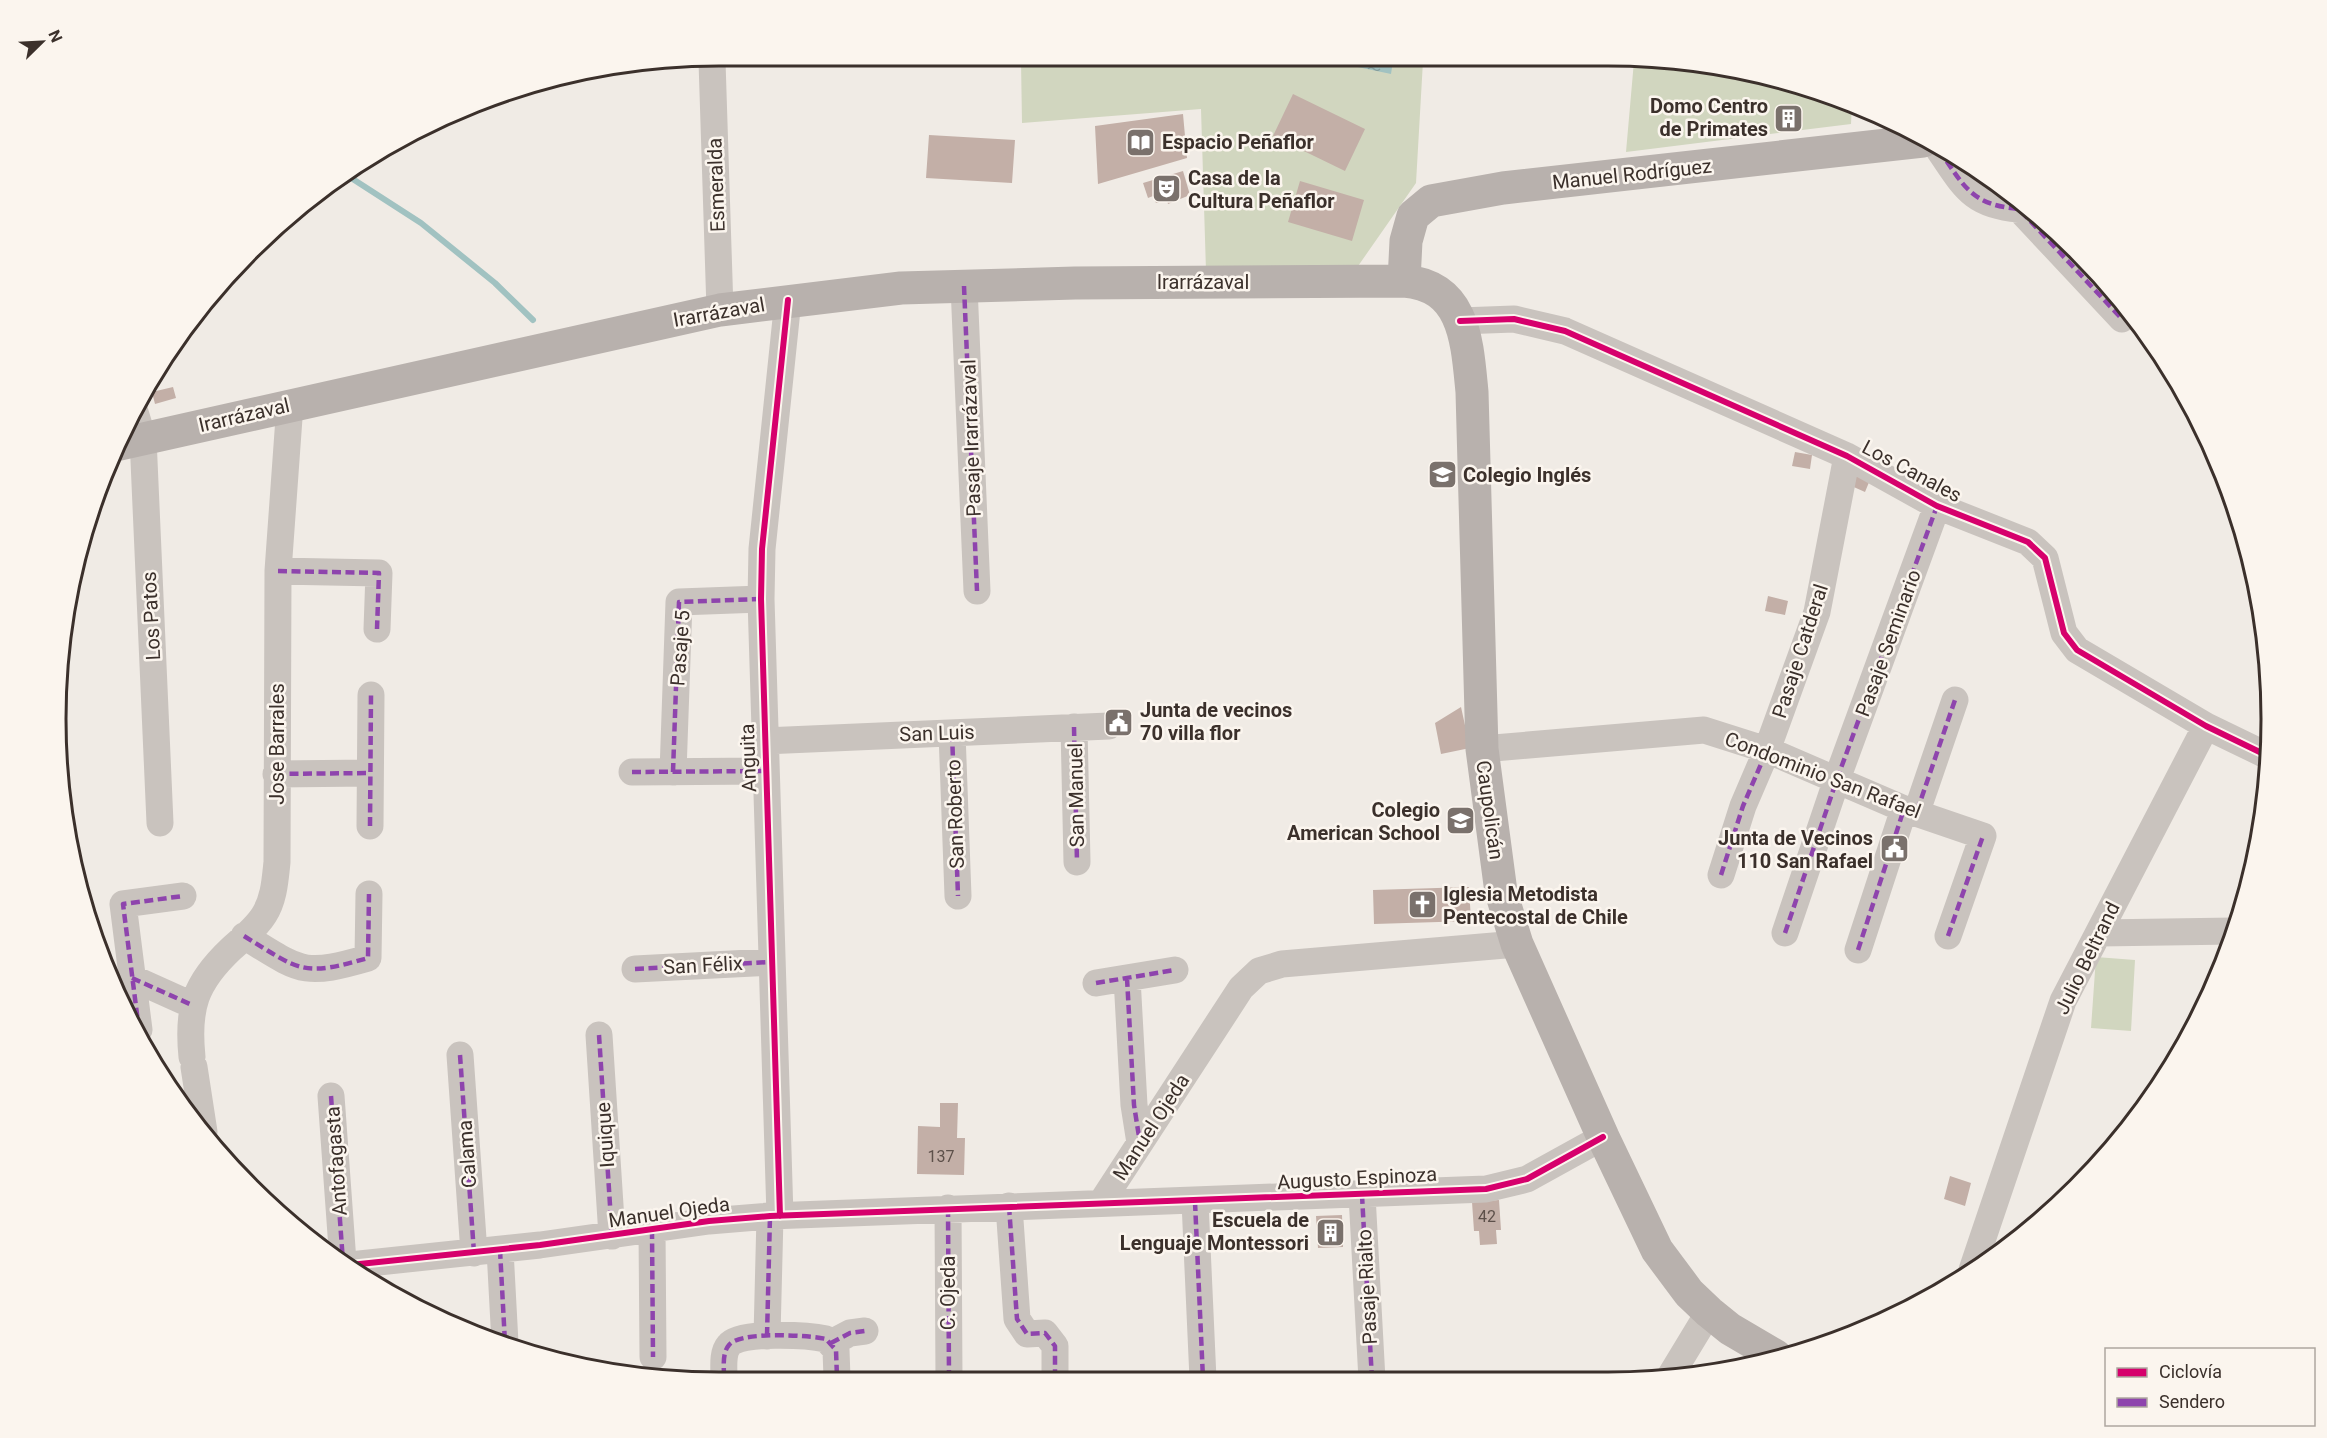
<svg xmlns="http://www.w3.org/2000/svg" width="2327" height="1438" font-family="Roboto,sans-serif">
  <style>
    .green { fill: #d1d6bf }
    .water { fill: url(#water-ripples) }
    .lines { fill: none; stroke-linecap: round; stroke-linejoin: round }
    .stream { stroke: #a1c2c1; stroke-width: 6 }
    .building { fill: #c3afa7 }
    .minor { stroke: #c9c3be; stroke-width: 27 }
    .major { stroke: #b8b1ad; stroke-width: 33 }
    .quiet { stroke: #8e44ad; stroke-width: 4.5; stroke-dasharray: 9 4.5; stroke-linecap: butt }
    .cycleway-casing { stroke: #fbf5ee; stroke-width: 10 }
    .cycleway { stroke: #d6006c; stroke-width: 6 }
    .labels { text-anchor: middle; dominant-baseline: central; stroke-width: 5; stroke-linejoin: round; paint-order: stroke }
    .number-label { font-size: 16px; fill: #5d504a }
    .poi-label { font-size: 20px; font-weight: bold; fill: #3b302b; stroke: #fbf5ee; text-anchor: start }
    .street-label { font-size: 20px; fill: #3b302b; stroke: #fbf5ee }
    .rim { fill: none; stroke: #3b302b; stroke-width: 3 }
  </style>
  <defs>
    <pattern id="water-ripples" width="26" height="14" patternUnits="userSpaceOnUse" patternTransform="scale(1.5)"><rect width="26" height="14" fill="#a1c2c1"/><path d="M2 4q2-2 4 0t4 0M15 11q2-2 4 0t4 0" fill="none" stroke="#849e9d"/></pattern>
  </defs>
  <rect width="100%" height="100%" fill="#f0ebe5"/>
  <!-- green -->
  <path class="green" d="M1021,61h402l-7,122 -60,86 -150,2 -5,-162 -179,14z
    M1634,61h60l158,42 -1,21 -225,28z
    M2096,957l39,3 -4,71 -40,-3z"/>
  <!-- water -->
  <path class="water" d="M1329,61h64l-2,13z"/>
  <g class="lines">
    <!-- stream -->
    <path class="stream" d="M345,174l76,49 74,60 38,37"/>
  </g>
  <!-- building -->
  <path class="building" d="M1293,94l72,35 -20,42 -72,-35z
    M1775 118a14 14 0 1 1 28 0a14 14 0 1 1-28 0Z
    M1183,114l4,44 -89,26 -3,-58z
    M929,135l86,5 -3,43 -86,-5z
    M1183,171l7,24 -22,9 -1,-4 -11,3 -3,-7 -5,2 -5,-15z
    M1300,181l64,19 -12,41 -64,-19z
    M173,387l3,11 -21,6 -3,-12z
    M1795,452l17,3 -2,14 -18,-3z
    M1854,468l18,7 -7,17 -18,-8z
    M1768,596l20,5 -3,14 -20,-4z
    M1461,707l9,41 -29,6 -6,-31z
    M1469,887l2,34 -97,3 -1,-34z
    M940,1103h18l-1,35h8l-1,37 -47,-1 1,-48 22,1z
    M1950,1176l21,7 -6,23 -21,-7z
    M1499,1200l2,30h-5l1,14 -17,1 -1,-14h-5l-2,-29z
    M1342,1215l1,32 -25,1 -2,-32z"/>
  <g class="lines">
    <!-- minor -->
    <path class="minor" d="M712,61l8,249
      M1939,150c25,36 32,55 80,59l103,110
      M964,286l13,305
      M1460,321l54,-2 51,12 282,125 90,50 91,36 17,16 19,75 13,17 129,76 64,31
      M134,409l9,29 17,385
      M278,571l101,2 -2,56
      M1074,727l3,135
      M952,733l6,163
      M764,741l345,-15
      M1482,749l222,-19 63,20 137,59 79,27 -35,100
      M632,772l133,-1
      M673,772l6,-170 82,-3
      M276,774l94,-1
      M1917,811l38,-111
      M370,826l1,-131
      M1721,875l22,-69 24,-56 50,-138 30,-156
      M1785,933l52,-154 100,-273
      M2099,933l135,-2
      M244,936c57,35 58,41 124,22l1,-64
      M1858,950l46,-141
      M635,969l136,-7
      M132,978l60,27
      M1127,978l7,127 6,38
      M1096,983l79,-13
      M139,1030l-16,-126 60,-8
      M599,1035l13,201
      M460,1055l14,198
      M192,1057c-5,-49 3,-74 39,-108 11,-10 25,-21 33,-34 10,-16 11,-34 13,-53l1,-291 12,-167
      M194,1067l10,65
      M331,1096l12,166
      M1362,1195l10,185
      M1195,1202l8,177
      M1101,1203l140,-215 18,-17 23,-7 235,-20
      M1009,1206l8,113 10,15 18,-1 10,13v33
      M948,1208l1,170
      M780,1216l-19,-617 1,-50 26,-249
      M652,1230l1,127
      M500,1250l5,93
      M350,1265l190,-20 169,-24 61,-5 716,-27 41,-10 76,-42
      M1972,1270l91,-269 143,-275
      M767,1336l3,-120
      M831,1343l19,-10 15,-2
      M724,1377c0,-10 -2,-24 5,-32 10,-14 79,-10 97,-6l10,11 1,28
      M1669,1378l40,-66"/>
    <!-- major -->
    <path class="major" d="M1404,281l2,-40 7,-25 18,-15 72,-13 420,-47
      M116,445l604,-135 181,-22 174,-5 329,-2c61,5 63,60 68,111l10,357 19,143 16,52 86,193 54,113 32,43 20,19 21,17 46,27"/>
    <!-- quiet -->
    <path class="quiet" d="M1939,150c25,36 32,55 80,59l103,110
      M2014,195l5,14
      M964,286l13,305
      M278,571l101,2 -2,56
      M1074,727l3,135
      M952,733l6,163
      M632,772l133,-1
      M673,772l6,-170 82,-3
      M276,774l94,-1
      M1917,811l38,-111
      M370,826l1,-131
      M1721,875l22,-69 24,-56
      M1785,933l52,-154 100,-273
      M244,936c57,35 58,41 124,22l1,-64
      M1948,936l35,-100
      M1858,950l46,-141
      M635,969l136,-7
      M132,978l60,27
      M1127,978l7,127 6,38
      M1096,983l79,-13
      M139,1030l-16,-126 60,-8
      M599,1035l13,201
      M460,1055l14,198
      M331,1096l12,166
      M1362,1195l10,185
      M1195,1202l8,177
      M1009,1206l8,113 10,15 18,-1 10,13v33
      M948,1208l1,170
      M652,1230l1,127
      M500,1250l5,93
      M767,1336l3,-120
      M831,1343l19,-10 15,-2
      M724,1377c0,-10 -2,-24 5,-32 10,-14 79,-10 97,-6l10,11 1,28"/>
    <defs>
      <path id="cycleway" d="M1460,321l54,-2 51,12 282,125 90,50 91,36 17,16 19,75 13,17 129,76 64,31
        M780,1216l-19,-617 1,-50 26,-249
        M350,1265l190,-20 169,-24 61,-5 716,-27 41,-10 76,-42"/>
    </defs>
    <!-- cycleway casing -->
    <use href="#cycleway" class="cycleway-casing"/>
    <!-- cycleway -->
    <use href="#cycleway" class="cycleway"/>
  </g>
  <!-- icons -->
  <defs>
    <symbol id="building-square" viewBox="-11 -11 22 22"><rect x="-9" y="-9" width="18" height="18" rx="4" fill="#7a716c" stroke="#fbf5ee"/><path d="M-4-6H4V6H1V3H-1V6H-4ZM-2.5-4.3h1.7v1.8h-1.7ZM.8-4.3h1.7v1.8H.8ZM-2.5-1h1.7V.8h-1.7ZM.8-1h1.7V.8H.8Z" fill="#fff"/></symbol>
    <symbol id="library-square" viewBox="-11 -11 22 22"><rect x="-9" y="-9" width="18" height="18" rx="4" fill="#7a716c" stroke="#fbf5ee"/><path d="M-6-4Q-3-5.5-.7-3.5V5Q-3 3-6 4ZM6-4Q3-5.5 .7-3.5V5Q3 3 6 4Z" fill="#fff"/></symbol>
    <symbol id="theatre-square" viewBox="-11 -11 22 22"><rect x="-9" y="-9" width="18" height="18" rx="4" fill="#7a716c" stroke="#fbf5ee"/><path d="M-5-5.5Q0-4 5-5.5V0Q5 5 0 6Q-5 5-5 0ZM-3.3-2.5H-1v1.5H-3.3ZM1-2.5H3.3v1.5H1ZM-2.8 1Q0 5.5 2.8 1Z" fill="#fff"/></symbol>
    <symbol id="school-square" viewBox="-11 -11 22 22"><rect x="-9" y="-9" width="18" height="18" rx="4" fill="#7a716c" stroke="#fbf5ee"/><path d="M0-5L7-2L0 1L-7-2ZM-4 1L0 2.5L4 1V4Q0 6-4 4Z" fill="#fff"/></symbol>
    <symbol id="civic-square" viewBox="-11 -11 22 22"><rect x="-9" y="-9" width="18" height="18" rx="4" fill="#7a716c" stroke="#fbf5ee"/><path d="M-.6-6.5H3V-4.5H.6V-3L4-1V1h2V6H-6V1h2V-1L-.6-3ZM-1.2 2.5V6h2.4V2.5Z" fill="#fff"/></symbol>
    <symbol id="church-square" viewBox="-11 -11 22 22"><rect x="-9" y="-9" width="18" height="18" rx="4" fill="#7a716c" stroke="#fbf5ee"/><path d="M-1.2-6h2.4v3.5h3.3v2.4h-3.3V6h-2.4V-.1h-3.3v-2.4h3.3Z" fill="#fff"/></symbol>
  </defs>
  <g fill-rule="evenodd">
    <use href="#building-square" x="1772" y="102" width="33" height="33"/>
    <use href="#library-square" x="1124" y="126" width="33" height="33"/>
    <use href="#theatre-square" x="1150" y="172" width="33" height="33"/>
    <use href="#school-square" x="1426" y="458" width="33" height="33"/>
    <use href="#civic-square" x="1102" y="706" width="33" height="33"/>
    <use href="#school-square" x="1444" y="804" width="33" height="33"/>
    <use href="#civic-square" x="1878" y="832" width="33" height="33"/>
    <use href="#church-square" x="1406" y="888" width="33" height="33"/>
    <use href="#building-square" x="1314" y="1216" width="33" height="33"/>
  </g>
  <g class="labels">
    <!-- number labels -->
    <g class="number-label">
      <text x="941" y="1156">137</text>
      <text x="1487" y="1216">42</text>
    </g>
    <!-- poi labels -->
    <g class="poi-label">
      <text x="1768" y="106" text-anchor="end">Domo Centro<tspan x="1768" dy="23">de Primates</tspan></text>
      <text x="1162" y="142">Espacio Peñaflor</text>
      <text x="1188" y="178">Casa de la<tspan x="1188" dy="23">Cultura Peñaflor</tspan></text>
      <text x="1463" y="475">Colegio Inglés</text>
      <text x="1140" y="710">Junta de vecinos<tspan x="1140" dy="23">70 villa flor</tspan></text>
      <text x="1440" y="810" text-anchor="end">Colegio<tspan x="1440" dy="23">American School</tspan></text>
      <text x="1873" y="838" text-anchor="end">Junta de Vecinos<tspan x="1873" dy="23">110 San Rafael</tspan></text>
      <text x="1443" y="894">Iglesia Metodista<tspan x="1443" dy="23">Pentecostal de Chile</tspan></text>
      <text x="1309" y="1220" text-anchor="end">Escuela de<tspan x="1309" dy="23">Lenguaje Montessori</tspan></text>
    </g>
    <!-- street labels -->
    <g class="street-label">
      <text transform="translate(1632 174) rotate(-6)">Manuel Rodríguez</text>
      <text transform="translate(716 185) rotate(-92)">Esmeralda</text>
      <text x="1203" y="282">Irarrázaval</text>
      <text transform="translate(719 312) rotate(-10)">Irarrázaval</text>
      <text transform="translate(244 415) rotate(-13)">Irarrázaval</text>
      <text transform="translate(971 438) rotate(-92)">Pasaje Irarrázaval</text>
      <text transform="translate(1912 471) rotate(28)">Los Canales</text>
      <text transform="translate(151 616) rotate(-93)">Los Patos</text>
      <text transform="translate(1888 643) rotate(-70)">Pasaje Seminario</text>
      <text transform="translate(680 648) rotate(-86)">Pasaje 5</text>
      <text transform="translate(1800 651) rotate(-72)">Pasaje Catderal</text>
      <text transform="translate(937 733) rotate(-2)">San Luis</text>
      <text transform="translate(277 744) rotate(-90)">Jose Barrales</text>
      <text transform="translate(748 758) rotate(-92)">Anguita</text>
      <text transform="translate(1823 775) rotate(21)">Condominio San Rafael</text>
      <text transform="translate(1076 795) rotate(-91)">San Manuel</text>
      <text transform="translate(1490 810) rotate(82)">Caupolicán</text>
      <text transform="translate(955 814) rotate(-92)">San Roberto</text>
      <text transform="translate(2087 958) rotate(-64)">Julio Beltrand</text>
      <text transform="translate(703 965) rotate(-3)">San Félix</text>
      <text transform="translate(1151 1127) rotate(-57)">Manuel Ojeda</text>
      <text transform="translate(605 1135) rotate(-94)">Iquique</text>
      <text transform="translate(467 1154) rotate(-94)">Calama</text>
      <text transform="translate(336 1161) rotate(-94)">Antofagasta</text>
      <text transform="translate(1357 1178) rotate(-3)">Augusto Espinoza</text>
      <text transform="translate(669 1212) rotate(-8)">Manuel Ojeda</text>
      <text transform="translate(1367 1287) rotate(-93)">Pasaje Rialto</text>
      <text transform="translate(948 1293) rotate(-90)">C. Ojeda</text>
    </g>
  </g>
  <!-- crop -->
  <path d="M0 0H2327V1438H0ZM719 66H1608A653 653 0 0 1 2261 719V719A653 653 0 0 1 1608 1372H719A653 653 0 0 1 66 719V719A653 653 0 0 1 719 66Z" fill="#fbf5ee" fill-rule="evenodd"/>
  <path class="rim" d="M719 66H1608A653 653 0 0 1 2261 719V719A653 653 0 0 1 1608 1372H719A653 653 0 0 1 66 719V719A653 653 0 0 1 719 66Z"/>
  <!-- legend -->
  <rect x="2105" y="1348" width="210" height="78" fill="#fbf5ee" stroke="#aea6a0" stroke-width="1.5"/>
  <rect x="2117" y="1368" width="30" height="9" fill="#d6006c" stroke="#aea6a0" stroke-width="1.5"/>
  <text x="2159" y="1378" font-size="18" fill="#3b302b">Ciclovía</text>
  <rect x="2117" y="1398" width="30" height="9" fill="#8e44ad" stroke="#aea6a0" stroke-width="1.5"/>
  <text x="2159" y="1408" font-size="18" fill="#3b302b">Sendero</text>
  <!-- north arrow -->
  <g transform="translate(42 42) rotate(66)" stroke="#fbf5ee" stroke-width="4.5" paint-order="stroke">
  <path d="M0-4.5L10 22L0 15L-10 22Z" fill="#3b302b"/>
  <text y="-9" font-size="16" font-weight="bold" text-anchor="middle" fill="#3b302b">N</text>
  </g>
</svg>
